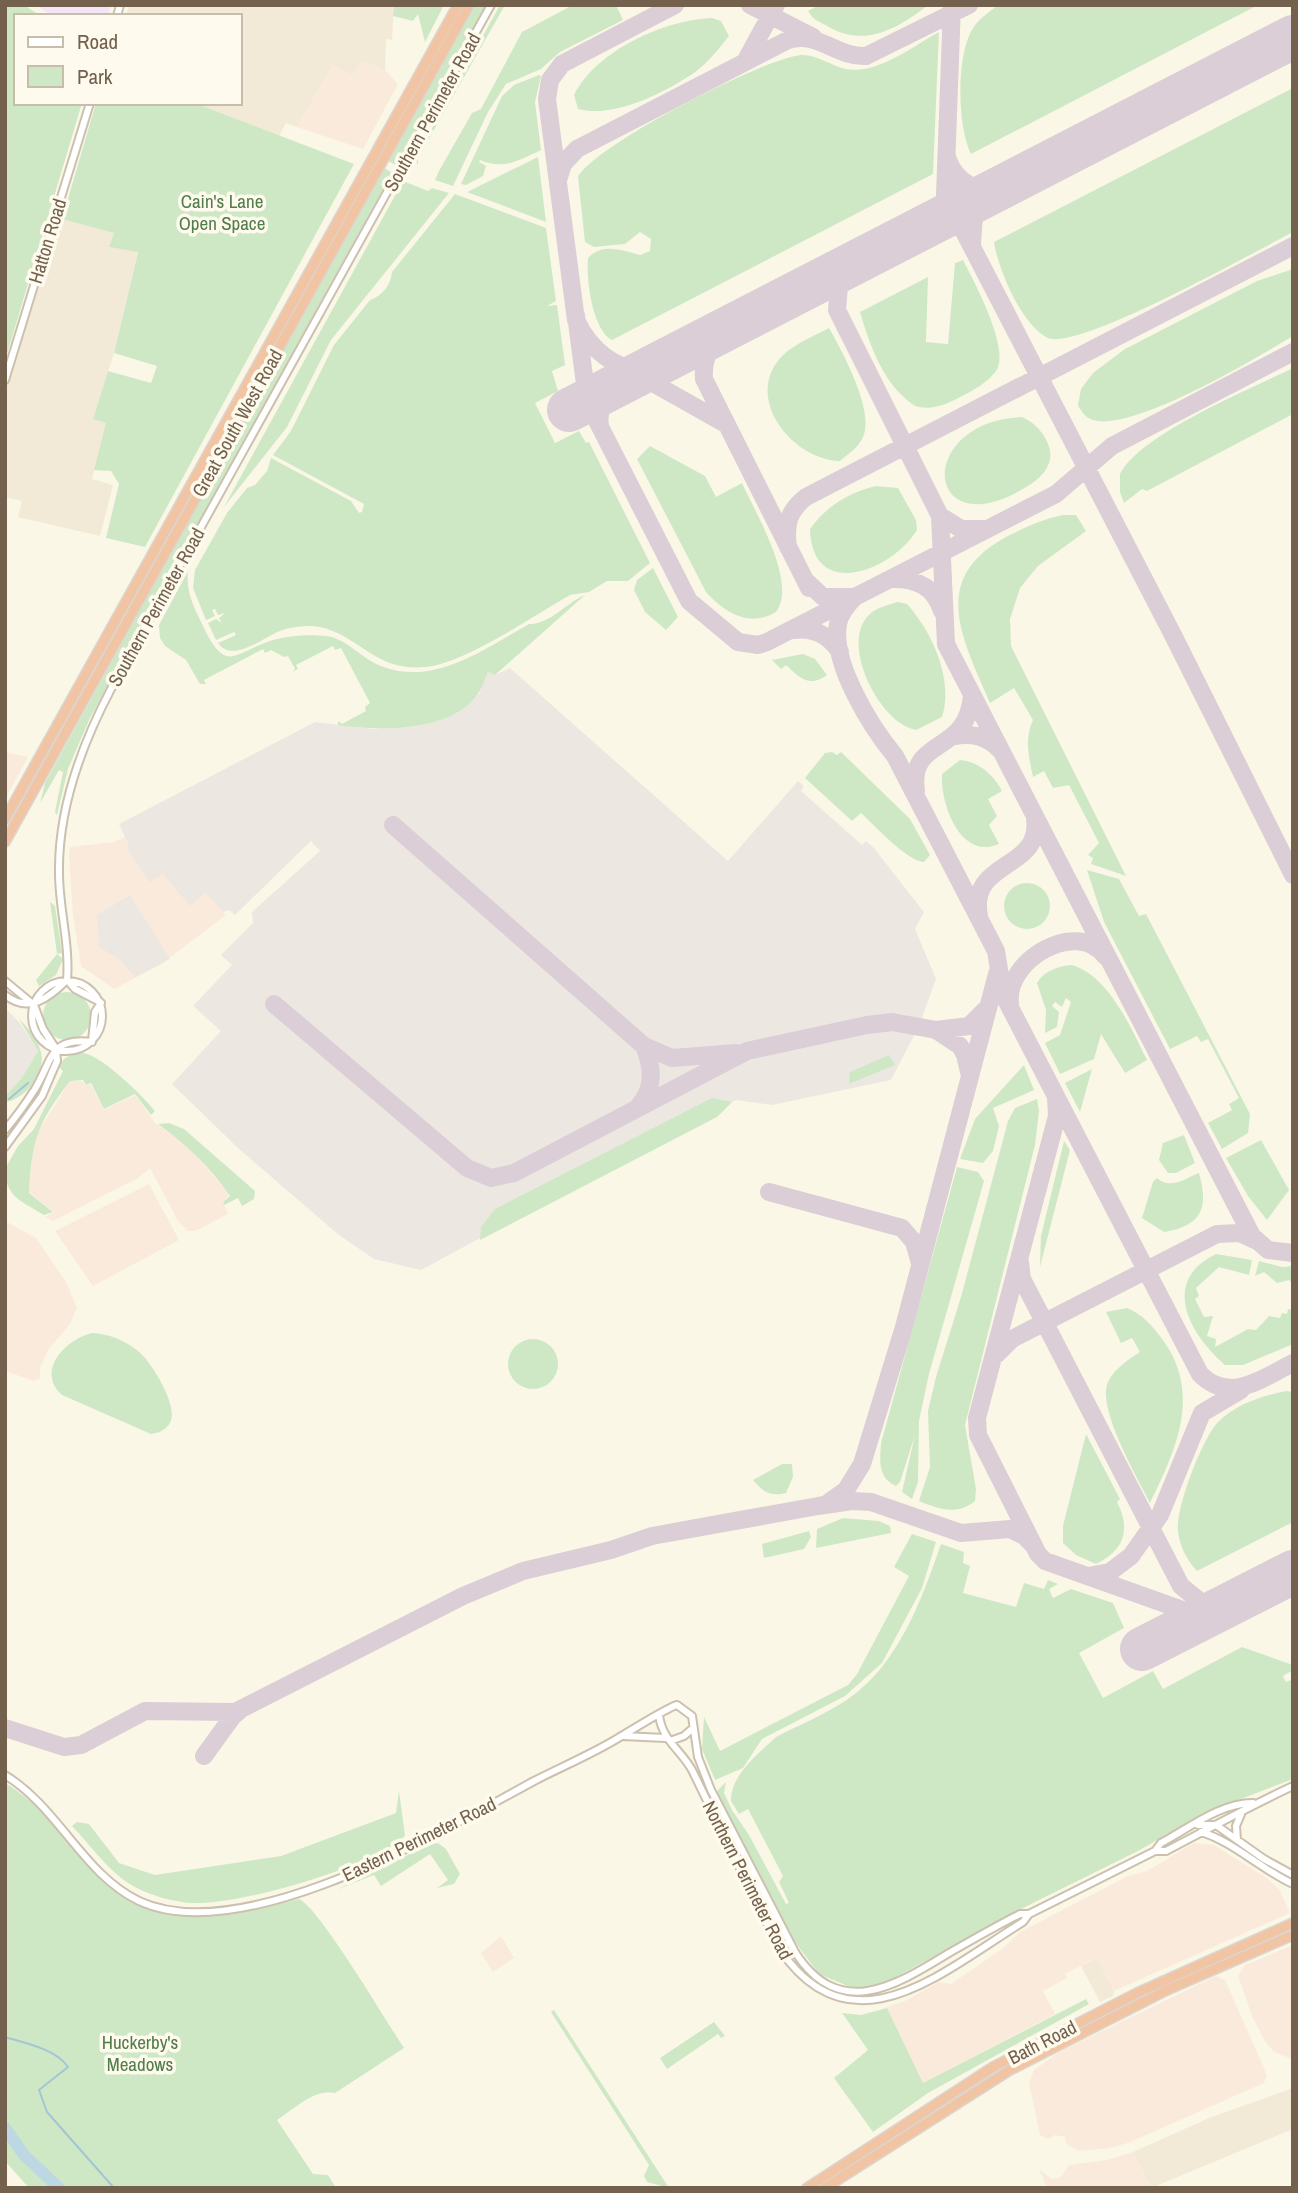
<svg xmlns="http://www.w3.org/2000/svg" width="1298" height="2193" font-family="'Archivo Narrow',sans-serif">
  <style>
    .residential { fill: #f2ead6 }
    .commercial { fill: #faeadc }
    .industrial { fill: #ece8e1 }
    .education { fill: #f3e4f7 }
    .green { fill: #cee8c6 }
    .lines { fill: none; stroke-linecap: round; stroke-linejoin: round }
    .stream { stroke: #a4c5d4; stroke-width: 2 }
    .river { stroke: #bdd7e3; stroke-width: 12 }
    .taxiway { stroke: #dbced6; stroke-width: 18 }
    .runway { stroke: #dbced6; stroke-width: 44 }
    .minor-casing { stroke: #ccc0ae; stroke-width: 10 }
    .highway-casing { stroke: #dbd6d1; stroke-width: 12 }
    .minor { stroke: #fff; stroke-width: 6 }
    .highway { stroke: #f1c4a3; stroke-width: 9 }
    .labels { text-anchor: middle; dominant-baseline: central; stroke-width: 7; stroke-linejoin: round; paint-order: stroke }
    .street-label { font-size: 19px; fill: #73614d; stroke: #fefaed }
    .park-label { font-size: 19px; fill: #507d49; stroke: #fefaed }
  </style>
  <rect width="100%" height="100%" fill="#fbf7e7"/>
  <!-- residential -->
  <path class="residential" d="M129,5h265l-2,35 -6,-1 -1,31 -23,-9 -9,15 -20,-11 -36,62 -11,-4 -7,13 -84,-33h45v-87h-114z
    M55,217l59,16 -5,14 29,4 -24,102 -21,66 14,4 -15,56 21,6 -13,51 -82,-19 4,-16 -17,-4v-125z
    M1097,1958l17,33 -1,5 -13,6 -19,-36z
    M1293,2088v41l-142,59 -18,-36 76,-34z"/>
  <!-- commercial -->
  <path class="commercial" d="M362,61l23,9 13,14 -35,65 -66,-22 36,-62 20,10z
    M5,752l23,5 -23,42z
    M125,837l4,9 33,28 43,19 21,22 -66,50 -46,24 -33,-23 -8,-51 -4,-59 1,-9 44,-5z
    M70,1081h12l4,5 4,-2 14,26 31,-15 20,28 32,22 42,49 -6,8 5,12 -33,17h-7l-10,-10 -28,-53 -12,10 -85,43 -8,-4 9,-5 -25,-20 3,-36 5,-23z
    M149,1184l30,56 -86,46 -38,-55z
    M5,1221l31,17 30,44 11,26 -7,16 -22,26 -8,18v10l-6,3 -29,-10z
    M1194,1843l20,2 54,34 11,10 11,24 -176,78 -18,-33 -31,16 2,4 -24,13 12,23 -132,69 -37,-76 19,-6 34,-19 12,2 51,-35 18,-17 108,-56 19,-5z
    M501,1936l13,22 -21,14 -12,-19z
    M1293,1945v113h-4l-15,-6 -8,-9 -14,-27 -14,-40 7,-11z
    M1216,1976l9,4 42,95 -3,8 -136,60 -18,5 -32,3 -12,-7 -1,-7 -10,-2 -7,4 -8,-4 -11,-52 5,-13 25,-18z
    M1133,2152l18,36h-104l-8,-19 13,10 8,-1 9,-13 38,-5z"/>
  <!-- industrial -->
  <path class="industrial" d="M510,668l218,193 70,-80 6,5 -3,5 61,54 4,-4 7,6 51,65 -9,17 21,50 -17,47 -28,54 -119,25 -36,-5 -315,170 -47,-11 -35,-24 -100,-86 -67,-65 49,-53 -28,-25 39,-41 -11,-10 32,-32 -1,-11 68,-61 -9,-10 -76,74 -6,-5 -6,2 -18,-19 -15,13 -27,-32 -13,8 -23,-33 2,-3 -10,-22 196,-102 59,7 51,-6 54,-29 9,-22 7,3z
    M130,895l40,64 -35,18 -16,-18 -20,-12 -2,-32z
    M5,1008l15,15 18,28 -17,28 -16,17z"/>
  <!-- education -->
  <path class="education" d="M36,5h75l-3,11h-56z"/>
  <!-- green -->
  <path class="green" d="M5,5h19l17,11h-25v87h66l-77,258z
    M394,5h50l-19,37 -7,-28 -5,7 -20,-5z
    M475,5h12l-89,161 -10,-5z
    M500,5h5l-87,153v7l-3,-6z
    M573,5h43l7,15 -63,32 -19,17 -35,15 -18,28 -35,74 -18,-6 4,-9 33,-58 9,-4 41,-77z
    M819,5h109c-31,25 -65,42 -99,22 -10,-6 -15,-6 -21,-16z
    M998,5h260l-287,149c-14,-28 -15,-99 2,-126 6,-9 16,-16 25,-23z
    M712,18l9,3 8,15c-12,15 -25,32 -43,42 -28,18 -75,40 -108,31l-4,-14c23,-45 90,-75 138,-77z
    M939,32l-6,142 -321,166c-20,-11 -26,-61 -24,-82 15,-16 36,-7 52,-3l10,-4 1,-12 -11,-7 -15,12 -31,3 -9,-5 -7,-65c16,-31 186,-119 223,-122 15,-1 31,11 45,14 31,6 67,-23 93,-37z
    M539,75l2,1 -6,26 6,48c-23,11 -38,20 -61,10l-1,2 7,4 -3,10 -17,9 -5,-1 41,-88 12,-11z
    M1293,88v144c-37,19 -214,119 -245,106 -26,-12 -50,-69 -54,-96z
    M96,103h99l159,61 -209,383 -39,-9 13,-54 -8,-13 -17,-1 12,-47 -13,-4 15,-48 43,12 6,-17 -43,-13 24,-101 -29,-5 5,-14 -52,-14z
    M538,157l8,65 -79,-30z
    M383,167l9,6 -302,545 -22,51 -11,46 -2,-3 8,-40 -4,-2 -19,33 5,-20z
    M403,181l25,10 4,-3 17,5 -118,147 -44,87 -63,80z
    M455,194l91,34 10,73 -9,5 10,-1 8,60 -13,6 6,20 -23,12 20,40 24,-12 7,12 3,-1 61,121 -22,18h-21l-18,11 -19,3c-37,21 -93,60 -133,70 -63,14 -77,-35 -125,-39 -10,0 -22,1 -32,5 -16,6 -48,33 -62,12l18,-8 -2,-3 -18,8 -8,-17 8,-4 6,4 -3,-5 6,-5 -7,2 -3,-6 -3,1 3,6 -9,4 -13,-32 2,-18 32,-57 20,-25 8,-3 12,-14 4,-13 80,43 8,12 3,-1 2,-8 -91,-49 18,-24 43,-86 36,-45c12,-4 21,-15 22,-28z
    M963,260c11,22 48,89 33,111 -9,12 -22,19 -34,25 -15,8 -30,15 -47,10 -31,-20 -45,-60 -55,-94l68,-35 -2,65 22,2 7,-81z
    M1293,269v67c-40,24 -152,91 -196,85 -11,-2 -15,-8 -19,-16l3,-16 12,-16 32,-24 132,-68z
    M829,328c13,23 46,83 34,109 -4,10 -15,17 -23,24 -47,-1 -98,-63 -58,-105 12,-12 32,-20 47,-28z
    M1293,368v46l-146,77 -5,-2 -18,14 -4,-11v-18c20,-40 130,-85 173,-106z
    M1021,417c15,4 35,28 28,46 -5,15 -22,24 -35,31 -91,45 -96,-72 7,-77z
    M650,446l55,30 11,21 26,-14c13,29 56,100 34,129 -26,16 -51,1 -70,-20l-69,-133z
    M876,486l22,2 18,32 1,10c-25,41 -105,72 -107,-1 16,-23 40,-37 66,-43z
    M1063,515h13l10,16 -48,35 -18,22 -10,31 1,27 115,230 -35,-12 2,-6 -5,-3 11,-12 -30,-58 -16,3 -9,-17 -11,6c-4,-19 -9,-38 0,-57l-19,-32 -24,15c-28,-65 -62,-125 18,-167 18,-9 35,-17 55,-21z
    M653,568l25,49 -12,13 -21,-18 -11,-22 3,-10z
    M188,571c-2,22 6,36 15,55 24,50 31,26 70,14 14,-4 37,-6 53,-4 20,2 36,23 55,30 53,21 103,-17 148,-42 20,1 37,-21 56,-29l-90,80 -7,-3c-3,7 -5,15 -9,20 -25,41 -101,39 -141,33v-4l4,3 24,-13 -1,-4 5,-4 -29,-55 -6,2 -2,-4 -37,19 2,4 -6,3 3,-3 -7,-13 -4,1 -13,-7 -6,3 -2,-4 -59,31 2,4h-6l-14,-24 -21,-14 -5,-8 -1,-13z
    M898,602l9,2c25,28 47,75 35,113l-26,13c-36,-6 -77,-86 -47,-115 6,-7 21,-11 29,-13z
    M803,654l12,5 12,16c-18,13 -27,3 -41,-10l-5,4 -9,-9z
    M832,752l5,3 4,-3 69,67 20,36 -6,7c-16,0 -50,-37 -63,-49l-9,8 -47,-43 20,-25z
    M960,760c18,1 34,15 42,31l-14,8 9,17 -8,9 10,19c-39,17 -59,-41 -57,-70z
    M1087,870l32,9 20,37 7,-2 104,200 -2,19 -26,16 -14,-26 24,-13 -3,-6 10,-6 -31,-59 -7,3 -4,-6 -27,13 -66,-127z
    M1004 906a23 23 0 1 1 46 0a23 23 0 1 1-46 0Z
    M50,902l5,4 7,47 -5,1 6,5 -7,16 -17,11 -3,-6 21,-26z
    M1072,965c37,11 59,63 75,95l-22,13 -24,-39 -7,25 -34,15 -15,-31 15,-8 11,-33 -5,-4 -4,9 -7,-5 -3,4 7,6 -2,15 -12,6 1,-23 -9,-27c7,-12 21,-17 35,-18z
    M43 1016a24 24 0 1 1 48 0a24 24 0 1 1-48 0Z
    M19,1019c9,8 19,22 22,33 5,21 -16,48 -36,50v-6l16,-17 17,-28z
    M83,1053c17,1 60,43 72,58l-4,4 -16,-21 -31,15 -13,-26 -5,2 -3,-5 -13,1c-33,43 -38,58 -41,112l24,19 -9,3c-21,-13 -39,-18 -39,-46l13,-23 16,-17 29,-58 -4,-4c5,-11 12,-13 24,-14z
    M889,1055l6,10 -46,19 1,-12z
    M1024,1065l10,25 -41,18 6,18 -6,25 -10,12 -23,-4 15,-40z
    M1092,1069l-12,43 -15,-29z
    M712,1098l20,4 -15,15 -237,123 1,-13 14,-18z
    M1037,1099l2,12 -4,34 -70,280 11,64 -1,12c-18,15 -37,8 -56,0l11,-34 -2,-56 8,-34 25,-80 47,-176 7,-13z
    M169,1123l15,6 71,62 -1,8 -12,7 -4,-8 -14,7 -1,-3 7,-6c-20,-29 -44,-52 -72,-72z
    M1184,1135l11,28 -19,10h-8l-9,-13 4,-17z
    M1261,1140l28,50 -22,30 -19,-24 -22,-38z
    M1064,1141l6,9 -30,117 1,-31z
    M957,1167l21,5 6,9 -55,193 -10,47 -1,61 -6,17 -10,-7 13,-57 -15,47 -4,4c-19,-9 -16,-25 -15,-43z
    M1199,1173c10,35 3,53 -35,59l-22,-14 11,-36 4,-4c14,12 27,1 42,-5z
    M1216,1254l36,6 -3,15 -30,-8 -23,21 3,8 -4,3 9,18 9,-1 -6,20 9,3 -1,8 33,-18 8,1 13,-14 11,2 2,-5 5,1 1,-5 5,1v34l-50,21h-18c-36,-31 -65,-84 -9,-111z
    M1259,1261l23,6 11,-1v18l-4,-4 -12,3 -13,-11 -9,4z
    M1127,1308c17,7 26,19 36,32 39,54 13,110 -13,163 -12,-24 -54,-96 -42,-121 7,-14 20,-22 32,-30l-8,-14 -11,5 -15,-31z
    M92,1333c18,1 32,7 46,18 13,10 39,53 33,69 -1,5 -6,9 -11,12l-9,2 -89,-39c-27,-24 4,-56 30,-62z
    M508 1364a25 25 0 1 1 50 0a25 25 0 1 1-50 0Z
    M1286,1391l7,1v130l-96,49c-10,-11 -17,-24 -19,-39 -3,-23 24,-93 40,-110 18,-18 44,-26 68,-31z
    M1086,1434l34,65 -3,3c15,29 6,49 -21,62l-20,-9 -13,-12v-17z
    M782,1464h10l1,13 -7,16c-16,4 -24,-2 -33,-13z
    M843,1518l36,3 11,5 1,7 -75,15 1,-19z
    M809,1531l2,6 -7,12 -40,9 -2,-14z
    M912,1534l24,8 -14,46 -40,75 -37,33 -83,43 -19,29 -28,12 -13,-31 2,-32 16,34 128,-66 9,-11 52,-98 -15,-9z
    M941,1544l23,8 -1,11 7,3 -7,27 53,14 8,-24 20,6 4,-9 10,4 -9,5 4,9 18,-9 42,14 11,25 -45,25 24,45 50,-27 10,18 79,-42 51,18v5l-10,6 3,6 7,-3v100l-91,35 -64,37 -115,57 -138,75 -18,5 -17,-1 -31,-13 -30,-40 -73,-142 10,-10 -2,11 8,17 17,25 37,69 3,-1 -10,-21 4,-6 -35,-67 -9,5 -8,-13c-1,-26 29,-49 45,-64 23,-12 50,-23 72,-38 50,-34 74,-100 93,-155z
    M5,1783c35,21 56,51 82,82 60,70 133,53 212,34 19,7 89,125 105,149l-69,45c-20,-5 -42,17 -58,27l36,54 15,1 8,13h-307l-24,-27z
    M399,1791l6,45c-32,31 -165,69 -211,67 -18,0 -45,-8 -61,-17 -24,-14 -42,-40 -61,-60l5,-4 12,2 30,39 36,12 126,-19 115,-43z
    M438,1843l8,6 14,25 -6,10 -17,4 11,-8 -18,-26 -49,32 -7,-11 -38,15 92,-45z
    M1086,1999l3,5 -161,89 -55,39 -39,-54 34,-28 -26,-37 19,2 26,-7 36,75z
    M554,2010l115,178 -22,-6 -3,-6 5,-11 -98,-153z
    M714,2022l11,14 -4,2 -3,-4 -51,35 -7,-11z"/>
  <g class="lines">
    <!-- stream -->
    <path class="stream" d="M9,1099l19,-16
      M5,2037c20,6 51,12 63,30l-29,23 8,22 67,76"/>
    <!-- river -->
    <path class="river" d="M5,2128l19,27 35,33"/>
    <!-- taxiway -->
    <path class="taxiway" d="M675,5l-113,59 -12,16 -3,19 29,221c12,26 41,56 74,47 15,-4 30,-14 45,-21
      M750,5l63,32
      M952,5l-7,190 229,442 119,238
      M746,60l30,-55
      M947,157c8,26 34,41 60,28
      M558,180l5,-16 14,-15 209,-108c30,-12 51,17 80,15l103,-51
      M972,244l2,-29 20,-24
      M858,261l-19,25 -2,24 103,206 6,128 306,592 16,14 25,3
      M759,313c-29,15 -58,28 -55,66l105,209
      M576,315l9,69 8,29 96,188 49,41 20,3 9,-3 289,-148 56,-48 181,-94
      M628,369l94,53
      M600,426c-5,-32 24,-43 48,-56
      M940,516l21,13h24
      M788,547c-3,-22 0,-36 18,-50l487,-251
      M891,579c24,-1 43,7 51,32
      M805,580l18,17h32c-8,8 -15,16 -17,27 -7,39 33,103 57,132l101,195 7,43 197,380c29,30 63,4 93,-11
      M793,630c20,-3 36,5 47,22
      M954,736c18,-3 33,0 46,14
      M916,791c-8,-56 52,-34 56,-97
      M393,825l251,221 28,12 64,-5
      M979,916c-11,-57 63,-45 56,-97
      M1010,1003c-5,-43 67,-85 95,-47
      M274,1004l193,164 24,10 23,-5 233,-122 120,-26 25,-3 44,8 24,16 5,9 5,21
      M936,1030l33,-4 18,-18
      M1056,1097l1,19 -80,302 1,17 60,119 7,7 146,52 25,-2
      M638,1107c17,-19 15,-39 6,-61
      M769,1192l133,36 12,14 6,21
      M1020,1262l2,17 159,307 21,17 29,1
      M996,1355l16,-16 205,-105 23,-1 15,7
      M829,1502l17,-12 16,-26 42,-137 93,-353
      M1088,1576l22,-4 21,-16 29,-41 42,-102 39,-23
      M5,1728l59,19 17,-2 64,-34 90,1 228,-116 60,-25 88,-21 41,-14 166,-30 34,-5 19,1 90,31 49,-4 14,7 10,10
      M204,1756l29,-40 6,-5"/>
    <!-- runway -->
    <path class="runway" d="M569,410l724,-373
      M1142,1649l151,-77"/>
    <defs>
      <path id="minor" d="M117,16l3,-11
        M5,380l85,-277
        M67,980c3,-36 -8,-71 -8,-107 -1,-65 22,-127 52,-184l380,-684
        M32 1016a35 35 0 1 1 70 0a35 35 0 1 1-70 0Z
        M5,981l29,24 9,24 13,20 1,12 -15,35 -37,51
        M69,982l6,7 25,13
        M5,995c24,19 44,3 62,-15
        M92,1041l3,-29 6,-9
        M5,1130c11,-13 21,-27 30,-41 17,-27 14,-53 57,-47
        M659,1715c3,25 21,34 33,55l87,178c72,108 164,23 244,-26l6,-8
        M623,1736l42,2
        M670,1741l14,-5 9,-8
        M5,1775c54,33 78,99 134,126 104,48 303,-70 395,-120 27,-14 65,-30 89,-46 9,-5 47,-29 54,-30l15,11 6,41 13,33 84,162c44,69 100,34 154,1 23,-13 47,-27 71,-39h9l126,-63h11c42,-22 84,-45 127,-65
        M1198,1825h18l48,34 29,16
        M1201,1832c31,9 61,38 92,52
        M1237,1840l-1,-14 5,-12
        M1155,1851l6,-8c28,-15 59,-40 92,-40"/>
      <path id="highway" d="M5,819l453,-814
        M5,842l464,-837
        M807,2188l186,-121 144,-74 156,-70
        M825,2188l185,-118 157,-80 126,-55"/>
    </defs>
    <!-- minor casing -->
    <use href="#minor" class="minor-casing"/>
    <!-- highway casing -->
    <use href="#highway" class="highway-casing"/>
    <!-- minor -->
    <use href="#minor" class="minor"/>
    <!-- highway -->
    <use href="#highway" class="highway"/>
  </g>
  <g class="labels">
    <!-- street labels -->
    <g class="street-label">
      <text transform="translate(432 112) rotate(-61)">Southern Perimeter Road</text>
      <text transform="translate(47 241) rotate(-73)">Hatton Road</text>
      <text transform="translate(237 423) rotate(-61)">Great South West Road</text>
      <text transform="translate(156 607) rotate(-61)">Southern Perimeter Road</text>
      <text transform="translate(419 1839) rotate(-26)">Eastern Perimeter Road</text>
      <text transform="translate(748 1880) rotate(63)">Northern Perimeter Road</text>
      <text transform="translate(1042 2042) rotate(-27)">Bath Road</text>
    </g>
    <!-- park labels -->
    <g class="park-label">
      <text x="222" y="201">Cain's Lane<tspan x="222" dy="22">Open Space</tspan></text>
      <text x="140" y="2042">Huckerby's<tspan x="140" dy="22">Meadows</tspan></text>
    </g>
  </g>
  <!-- border -->
  <rect width="1298" height="2193" fill="none" stroke="#73614d" stroke-width="14"/>
  <!-- legend -->
  <rect x="14" y="14" width="228" height="91" fill="#fefaed" stroke="#c6bdad" stroke-width="2"/>
  <rect x="28" y="37" width="35" height="10" fill="#ffffff" stroke="#c6bdad" stroke-width="2"/>
  <text x="77" y="49" font-size="21" fill="#73614d">Road</text>
  <rect x="28" y="66" width="35" height="21" fill="#cee8c6" stroke="#c6bdad" stroke-width="2"/>
  <text x="77" y="84" font-size="21" fill="#73614d">Park</text>
</svg>
